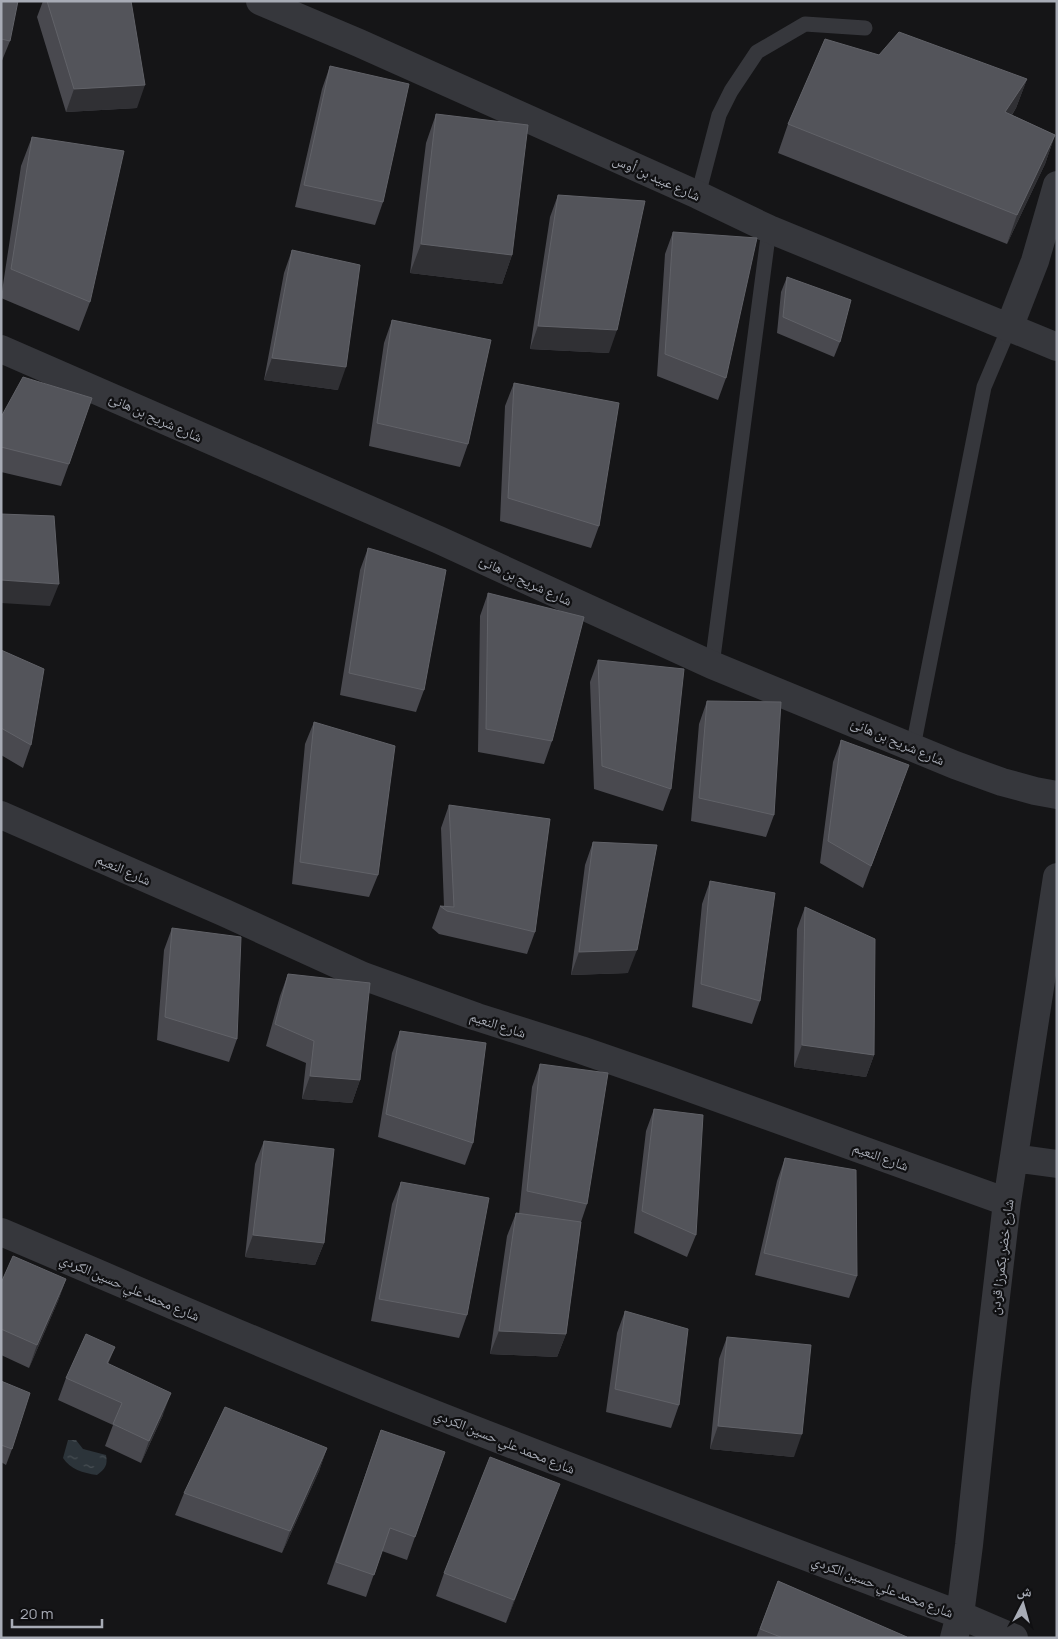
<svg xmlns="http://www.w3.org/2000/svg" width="1058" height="1639" font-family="Manrope,'Noto Naskh Arabic',sans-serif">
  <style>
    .water { fill: url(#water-ripples) }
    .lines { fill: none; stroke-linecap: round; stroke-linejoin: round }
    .service { stroke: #36373c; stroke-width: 15 }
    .minor { stroke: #36373c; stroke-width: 28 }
    .wall { fill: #49494f }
    .shaded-wall { fill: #303034 }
    .building { fill: #53545a; stroke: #616268 }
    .labels { text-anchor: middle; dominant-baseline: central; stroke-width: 4.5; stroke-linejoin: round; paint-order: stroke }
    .street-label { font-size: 14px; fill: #a8acb6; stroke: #101012 }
  </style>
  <defs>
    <pattern id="water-ripples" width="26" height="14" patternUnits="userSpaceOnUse" patternTransform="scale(1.25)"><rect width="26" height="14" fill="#2c343a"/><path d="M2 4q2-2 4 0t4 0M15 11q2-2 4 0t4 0" fill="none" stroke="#484f54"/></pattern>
  </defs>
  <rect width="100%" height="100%" fill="#151517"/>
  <!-- water -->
  <path class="water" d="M68,1440h8l7,9 23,6c2,10 -1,14 -9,20 -14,-2 -27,-6 -34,-17z"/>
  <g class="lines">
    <!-- service -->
    <path class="service" d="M698,195l21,-80 12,-24 26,-39 48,-28 60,4
      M712,665l57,-436
      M913,747l71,-360 25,-59"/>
    <!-- minor -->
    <path class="minor" d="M260,1l99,42 339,152 71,34 288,118
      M1009,328l26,-67 22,-76
      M1,349l438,191 273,125 243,100 47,17 33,9 22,4
      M1,815l224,98 138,63 114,41 104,33 84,29 342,123
      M1014,1158l43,6
      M1,1232c123,52 245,106 368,156 196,79 394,152 591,227l54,23
      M954,1638l6,-23 9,-70 16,-154 22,-189 50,-325"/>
  </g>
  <!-- wall -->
  <path class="wall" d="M1,1l9,40 -9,22z
    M43,1h88l6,107 -71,4 -29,-95z
    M879,55l148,24 -11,29 -4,7 43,20 -10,29 -38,80 -229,-91 10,-29z
    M330,66l53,136 -8,23 -80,-18 27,-118z
    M436,114l76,141 -10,29 -92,-11 16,-130z
    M32,137l58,165 -11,29 -78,-33 20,-132z
    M558,195l51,158 -79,-4 20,-132z
    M673,232l53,146 -8,22 -61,-24 8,-122z
    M292,250l46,140 -74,-10 20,-107z
    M787,277l53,65 -6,15 -57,-24 4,-41z
    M392,320l76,124 -8,23 -91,-21 15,-103z
    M514,383l85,143 -8,22 -91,-27 5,-115z
    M1,417l68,47 -8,22 -60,-14z
    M368,548l56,142 -8,22 -76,-17 20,-125z
    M488,593l64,148 -8,23 -66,-12 2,-136z
    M1,650l30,95 -8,23 -22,-13z
    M598,660l73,129 -8,22 -69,-22 -4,-107z
    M707,701l67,114 -8,22 -75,-16 8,-97z
    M314,722l64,153 -9,22 -77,-13 13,-140z
    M841,740l60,48 -38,100 -43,-25 13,-101z
    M449,805l86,127 -8,22 -88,-20 -7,-6 8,-22h4l-3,-78z
    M593,842l35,131 -57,2 14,-110z
    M710,881l50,120 -8,23 -60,-17 10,-103z
    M805,907l69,148 -8,22 -72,-10 3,-138z
    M172,928l65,111 -8,23 -72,-22 7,-90z
    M288,974l72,106 -8,23 -50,-4 4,-36 -40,-17 14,-50z
    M400,1031l73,112 -8,22 -87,-28 14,-84z
    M540,1064l47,140 -6,18 -15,112 -9,23 -67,-3 17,-118 9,-23 3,1 13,-127z
    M654,1109l42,126 -9,22 -53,-24 12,-102z
    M264,1141l60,102 -9,22 -70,-8 10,-93z
    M785,1158l72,118 -8,22 -94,-23 22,-94z
    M401,1182l66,133 -8,23 -88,-17 21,-117z
    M66,1279l-8,22 -29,67 -28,-13v-72z
    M625,1311l54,94 -8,23 -65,-16 11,-79z
    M727,1337l67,120 -84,-8 9,-90z
    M115,1347l-7,17 55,51 -22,48 -36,-17 8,-21 -55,-25 8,-22z
    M1,1381l11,68 -6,16 -5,-3z
    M381,1430l34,107 -8,23 -25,-9 -16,46 -39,-13z
    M327,1448l-8,23 -37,82 -107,-38 9,-22z
    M551,1506l-45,117 -70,-27 8,-23z
    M778,1581l129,57h-151z"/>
  <!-- shaded-wall -->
  <path class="shaded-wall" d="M1027,79l-11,29 -21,32 10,-28z
    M145,85l-8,23 -71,4 8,-23z
    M1055,135l-10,29 -38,80 10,-29z
    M421,244l91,11 -10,29 -92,-11z
    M538,326l79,4 -8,23 -79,-4z
    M272,358l74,9 -8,23 -74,-10z
    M1,580l58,4 -9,22 -49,-3z
    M637,950l-9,23 -57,2 8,-23z
    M802,1045l72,10 -8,22 -72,-10z
    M310,1076l50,4 -8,23 -50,-4z
    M253,1235l71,8 -9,22 -70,-8z
    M66,1279l-8,22 -29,67 8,-23z
    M499,1331l67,3 -9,23 -67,-3z
    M171,1393l-8,22 -22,48 8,-22z
    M718,1426l84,8 -8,23 -84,-8z
    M327,1448l-8,23 -37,82 8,-22z
    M560,1484l-9,22 -45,117 8,-23z"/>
  <!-- building -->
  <path class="building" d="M1,1h17l-8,40 -9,-2z
    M47,1h84l14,84 -71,4z
    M899,32l128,47 -22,33 50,23 -38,80 -229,-91 37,-85 54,16z
    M330,66l79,18 -26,118 -79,-17z
    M436,114l92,11 -16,130 -91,-11z
    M32,137l92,14 -34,151 -79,-33z
    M558,195l87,6 -28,129 -79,-4z
    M673,232l84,6 -31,140 -61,-24z
    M292,250l68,15 -14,102 -74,-9z
    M787,277l64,23 -11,42 -57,-25z
    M392,320l99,20 -23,104 -91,-21z
    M23,377l69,21 -23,66 -68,-17v-30z
    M514,383l105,20 -20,123 -91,-28z
    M1,514l53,2 5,68 -58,-4z
    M368,548l78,22 -22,120 -75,-17z
    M488,593l96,24 -32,124 -66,-12z
    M1,650l43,19 -13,76 -30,-17z
    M598,660l86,9 -13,120 -69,-23z
    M707,701l74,1 -7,113 -75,-17z
    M314,722l81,24 -17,129 -78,-13z
    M841,740l68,25 -38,101 -43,-25z
    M449,805l101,14 -15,113 -88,-21 -7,-5 14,1z
    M593,842l64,3 -20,105 -58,2z
    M710,881l65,12 -15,108 -59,-17z
    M805,907l70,32 -1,116 -72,-10z
    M172,928l69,9 -4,102 -72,-22z
    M288,974l82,9 -10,97 -50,-4 4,-35 -39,-17z
    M400,1031l86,12 -13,100 -87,-29z
    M540,1064l68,9 -21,131 -60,-13z
    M654,1109l49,6 -7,120 -54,-24z
    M264,1141l70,8 -10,94 -71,-8z
    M785,1158l71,12 1,106 -93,-23z
    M401,1182l88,16 -22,117 -88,-16z
    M516,1213l65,9 -15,112 -67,-3z
    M13,1256l53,23 -29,66 -36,-16v-46z
    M625,1311l63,18 -9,76 -64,-16z
    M86,1334l29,13 -8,16 64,30 -22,48 -36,-17 9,-21 -56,-25z
    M727,1337l84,8 -9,89 -84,-8z
    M1,1381l29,12 -18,56 -11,-4z
    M225,1407l102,41 -37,83 -106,-38z
    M381,1430l64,22 -30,85 -25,-9 -16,47 -38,-13z
    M490,1457l70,27 -46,116 -70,-27z
    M778,1581l129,56v1h-124l-23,-9z"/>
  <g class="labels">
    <!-- street labels -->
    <g class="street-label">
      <text transform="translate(657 177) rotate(24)">شارع عبيد بن أوس</text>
      <text transform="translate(156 417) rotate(24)">شارع شريح بن هانئ</text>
      <text transform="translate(526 580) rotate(25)">شارع شريح بن هانئ</text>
      <text transform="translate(898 741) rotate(23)">شارع شريح بن هانئ</text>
      <text transform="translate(124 869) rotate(24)">شارع النعيم</text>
      <text transform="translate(498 1024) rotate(18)">شارع النعيم</text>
      <text transform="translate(881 1156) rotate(20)">شارع النعيم</text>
      <text transform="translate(1001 1257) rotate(-83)">شارع خضر بكمرزا قردن</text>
      <text transform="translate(130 1287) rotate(23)">شارع محمد علي حسين الكردي</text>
      <text transform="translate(505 1441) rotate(22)">شارع محمد علي حسين الكردي</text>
      <text transform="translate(883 1586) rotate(21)">شارع محمد علي حسين الكردي</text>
    </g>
  </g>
  <!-- border -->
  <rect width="1058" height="1639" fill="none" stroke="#a8acb6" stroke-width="5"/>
  <!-- north arrow -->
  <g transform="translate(1023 1604) rotate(6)" stroke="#101012" stroke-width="4" paint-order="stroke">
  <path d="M0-4L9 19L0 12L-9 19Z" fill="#a8acb6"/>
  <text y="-8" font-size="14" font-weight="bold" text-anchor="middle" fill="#a8acb6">ش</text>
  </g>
  <!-- scale -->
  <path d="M12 1619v8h90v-8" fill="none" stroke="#a8acb6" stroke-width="2.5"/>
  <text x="20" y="1619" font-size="15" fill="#a8acb6" stroke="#101012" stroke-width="4" paint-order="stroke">20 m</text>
</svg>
